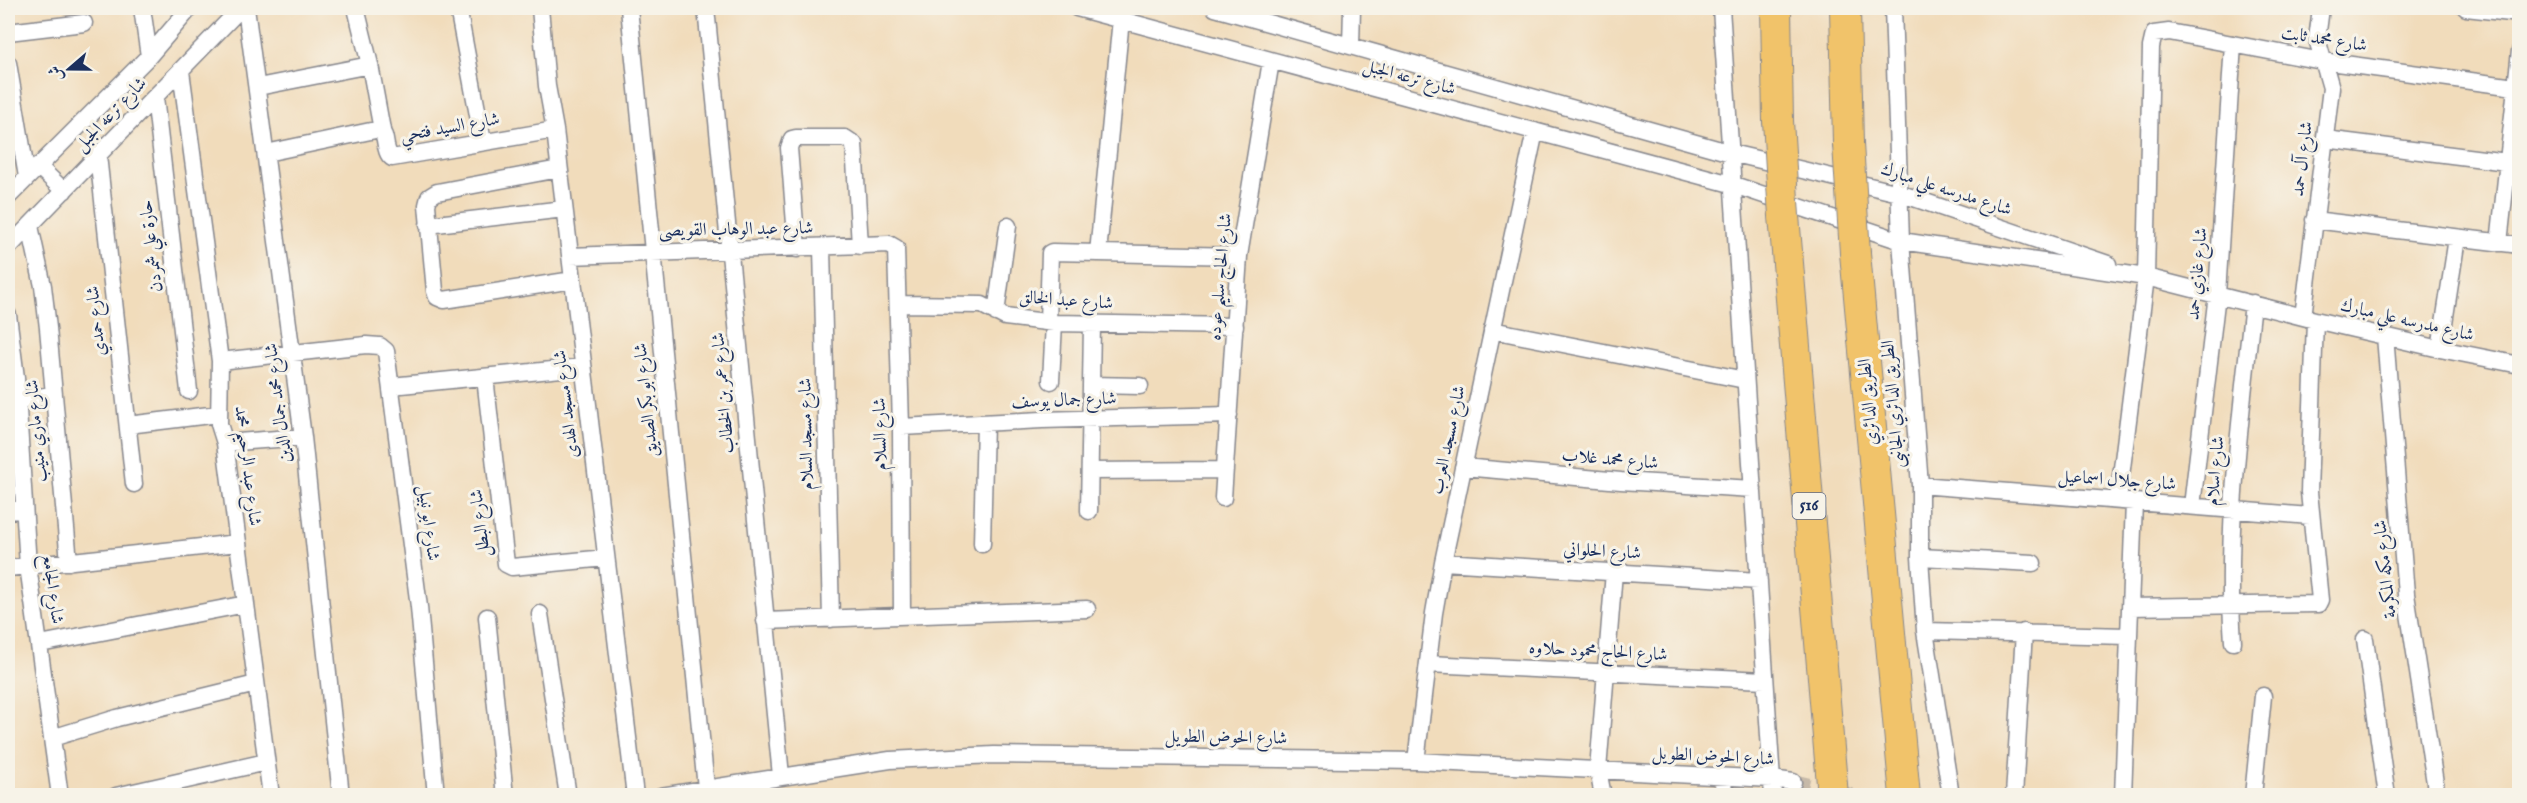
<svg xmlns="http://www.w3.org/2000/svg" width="2527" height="803" font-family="'IM FELL English',Amiri,serif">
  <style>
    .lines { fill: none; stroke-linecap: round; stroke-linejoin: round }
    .street-tunnel { stroke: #c6b9a8; stroke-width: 16; stroke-dasharray: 16 8; stroke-linecap: butt }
    .street-casing { stroke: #86868c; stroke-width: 19 }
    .highway-casing { stroke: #86868c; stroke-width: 32 }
    .street { stroke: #fff; stroke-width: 16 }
    .highway { stroke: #f1c36a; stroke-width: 30 }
    .highway-bridge-casing { stroke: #86868c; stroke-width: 32; stroke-linecap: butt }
    .highway-bridge { stroke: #f1c36a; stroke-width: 30 }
    .labels { text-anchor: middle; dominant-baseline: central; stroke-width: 6; stroke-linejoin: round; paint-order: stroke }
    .shield { fill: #f7f3e8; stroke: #5d6a87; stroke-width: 1.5 }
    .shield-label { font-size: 16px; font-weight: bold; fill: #1b2f5e }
    .street-label { font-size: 18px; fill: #1b2f5e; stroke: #f7f3e8 }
  </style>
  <rect width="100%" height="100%" fill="#f7f3e8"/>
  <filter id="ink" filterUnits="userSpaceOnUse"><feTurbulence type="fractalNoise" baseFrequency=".0167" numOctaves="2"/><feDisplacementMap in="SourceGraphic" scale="12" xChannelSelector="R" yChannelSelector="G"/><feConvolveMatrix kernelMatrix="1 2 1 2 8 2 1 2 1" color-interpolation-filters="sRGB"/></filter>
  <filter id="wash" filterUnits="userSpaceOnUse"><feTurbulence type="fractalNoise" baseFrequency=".008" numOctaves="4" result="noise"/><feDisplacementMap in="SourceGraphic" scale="24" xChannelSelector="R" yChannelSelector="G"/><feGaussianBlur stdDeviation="1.35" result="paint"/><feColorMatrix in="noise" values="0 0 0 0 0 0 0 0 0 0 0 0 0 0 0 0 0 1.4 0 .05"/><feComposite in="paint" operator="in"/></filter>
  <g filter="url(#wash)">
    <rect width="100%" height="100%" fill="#f1dcbb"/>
  </g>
  <g filter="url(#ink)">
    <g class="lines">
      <!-- street-tunnel -->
      <path class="street-tunnel" d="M1793,782l58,14"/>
      <defs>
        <path id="street" d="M142,8l7,48
          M246,8l57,429 38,359
          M356,8l14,57 12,65
          M458,8l25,134
          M540,8l7,78 8,44 80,666
          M629,8l77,780
          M706,8l75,768
          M1077,8l654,176 170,57 245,36 169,43 125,29 80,16
          M1215,8l516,145 168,40 209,71
          M1721,8l52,788
          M1893,8l8,233 19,244v72l5,74 26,165
          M2466,8l54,6
          M8,32l76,-9
          M1351,46l1,-38
          M8,63l19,114
          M181,71l39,290 -1,63 6,19 46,353
          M258,87l112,-22
          M155,97l34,294
          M2325,139l182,23
          M266,153l114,-24c8,7 3,22 12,29l163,-28
          M98,155l36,329
          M38,166l26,25
          M559,169l-122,23 -8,5 -2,8 8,86 2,6 7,3 129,-20
          M8,197l141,-141 41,-48
          M2314,220l206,25
          M428,225l136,-16
          M30,226l13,60 5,42 21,234
          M2499,243l21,-192
          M8,248l233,-240
          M822,248l9,371
          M797,249l-8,-101 3,-9 4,-1h49l9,6 6,102
          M1098,253l23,-234
          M570,256l319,-12 7,4 5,179 1,189
          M899,304l83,1 23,12 49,6 181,3
          M996,313l12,-87
          M8,315l8,63 12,188 32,230
          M2303,317l28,-229 -14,-49 4,-31
          M1048,322l2,-69 2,-1 187,4
          M1492,330l253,50
          M2385,336l21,258 31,202
          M2440,349l17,-111
          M220,361l146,-16 14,1 6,5 33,256 17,189
          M485,377l21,187 6,3 94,-9
          M1051,381l3,-58
          M1091,385l49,1
          M391,386l191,-19
          M18,400l34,-5
          M128,425l90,-11
          M901,427l141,-7 187,-5
          M225,443l78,-6
          M1463,467l158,14 132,8
          M1090,471l135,-1
          M1920,485l390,31
          M1223,498l16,-242 32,-195
          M2118,500l28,-223 5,-230 3,-13 15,-2 153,29 193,26
          M2192,506l25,-212 16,-250
          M8,511l16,-2
          M1089,511l3,-187
          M982,544l3,-121
          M1920,557l113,6
          M1443,562l316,19
          M8,568l230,-25
          M2130,607l188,-3 2,-4 -11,-108 6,-172
          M540,614l28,182
          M487,617l18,179
          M765,621l322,-12
          M1925,631l203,5
          M2365,639l22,157
          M2233,642c-8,-113 8,-226 20,-339
          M40,644l206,-40
          M1428,664l337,16
          M52,738l65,-20 139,-34
          M1416,761l18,-148 9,-51 92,-431
          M1722,777l3,19
          M116,796l150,-34
          M661,796l229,-36 104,-5 422,6 356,18 21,3
          M1603,796l-5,-26 16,-198
          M2014,796l10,-164
          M2123,796l11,-294
          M2253,796l10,-100"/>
        <path id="highway" d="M1776,8l2,113
          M1845,8l3,136
          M1784,216l49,580
          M1855,253l50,543"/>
      </defs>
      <!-- street casing -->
      <use href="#street" class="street-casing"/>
      <!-- highway casing -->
      <use href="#highway" class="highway-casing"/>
      <!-- street -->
      <use href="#street" class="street"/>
      <!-- highway -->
      <use href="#highway" class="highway"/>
      <defs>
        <path id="highway-bridge" d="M1778,121l6,95
          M1848,144l7,109"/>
      </defs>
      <!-- highway-bridge casing -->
      <use href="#highway-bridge" class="highway-bridge-casing"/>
      <!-- highway-bridge -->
      <use href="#highway-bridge" class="highway-bridge"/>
    </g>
  </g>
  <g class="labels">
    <!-- shield labels -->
    <rect class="shield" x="1792.5" y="493" width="33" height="26" rx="4.5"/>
    <g class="shield-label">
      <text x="1809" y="506">516</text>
    </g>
    <!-- street labels -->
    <g class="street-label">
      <text transform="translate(2324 40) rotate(9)">شارع محمد ثابت</text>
      <text transform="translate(1409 78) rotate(15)">شارع ترعه الجبل</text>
      <text transform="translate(111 115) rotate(-46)">شارع ترعه الجبل</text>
      <text transform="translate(450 128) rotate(-10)">شارع السيد فتحي</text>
      <text transform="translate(2303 159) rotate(-83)">شارع آل حمد</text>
      <text transform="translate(1946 190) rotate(18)">شارع مدرسه علي مبارك</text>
      <text transform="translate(736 230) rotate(-1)">شارع عبد الوهاب القويصى</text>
      <text transform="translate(152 246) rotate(-97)">حارة علي شمردن</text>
      <text transform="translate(2198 274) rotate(-85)">شارع غازي حمد</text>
      <text transform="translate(1221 277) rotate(-85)">شارع الحاج سليم عوده</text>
      <text transform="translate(1066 301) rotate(4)">شارع عبد الخالق</text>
      <text transform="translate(97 321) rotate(-96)">شارع حمدي</text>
      <text transform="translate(2407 321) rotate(13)">شارع مدرسه علي مبارك</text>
      <text transform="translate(724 393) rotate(-95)">شارع عمر بن الخطاب</text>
      <text transform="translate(647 400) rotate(-96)">شارع ابو بكر الصديق</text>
      <text transform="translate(1064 401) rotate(-2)">شارع جمال يوسف</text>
      <text transform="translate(1869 402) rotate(-95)">الطريق الدائري</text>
      <text transform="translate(279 403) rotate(-97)">شارع محمد جمال الدين</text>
      <text transform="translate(567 404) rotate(-97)">شارع مسجد الهدى</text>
      <text transform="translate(1894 404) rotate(-95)">الطريق الدائري الجانبى</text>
      <text transform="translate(37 431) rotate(-95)">شارع ماري منيب</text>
      <text transform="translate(807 434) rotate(-91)">شارع مسجد السلام</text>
      <text transform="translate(881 434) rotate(-91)">شارع السلام</text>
      <text transform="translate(1449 440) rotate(-78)">شارع مسجد العرب</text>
      <text transform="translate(1610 460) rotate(5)">شارع محمد غلاب</text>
      <text transform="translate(247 466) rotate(83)">شارع عبد الرحيم محمد</text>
      <text transform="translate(2216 471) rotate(-85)">شارع اسلام</text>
      <text transform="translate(2117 481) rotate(4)">شارع جلال اسماعيل</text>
      <text transform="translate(428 523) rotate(83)">شارع ابو نبيل</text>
      <text transform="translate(481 523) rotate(-97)">شارع البطل</text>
      <text transform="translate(1602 552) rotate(3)">شارع الحلواني</text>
      <text transform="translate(2386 569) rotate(-96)">شارع مكه المكرمة</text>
      <text transform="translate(52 589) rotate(82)">شارع الجامع</text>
      <text transform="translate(1598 652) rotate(3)">شارع الحاج محمود حلاوه</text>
      <text transform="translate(1226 738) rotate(1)">شارع الحوض الطويل</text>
      <text transform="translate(1713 757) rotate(3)">شارع الحوض الطويل</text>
    </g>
  </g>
  <!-- margin -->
  <rect width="2527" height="803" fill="none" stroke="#f7f3e8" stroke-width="30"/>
  <!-- north arrow -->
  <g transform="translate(69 69) rotate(250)" stroke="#f7f3e8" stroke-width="4.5" paint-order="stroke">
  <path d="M0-4.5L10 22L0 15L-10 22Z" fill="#1b2f5e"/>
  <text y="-9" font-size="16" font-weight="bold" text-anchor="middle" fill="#1b2f5e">ش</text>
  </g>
</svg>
